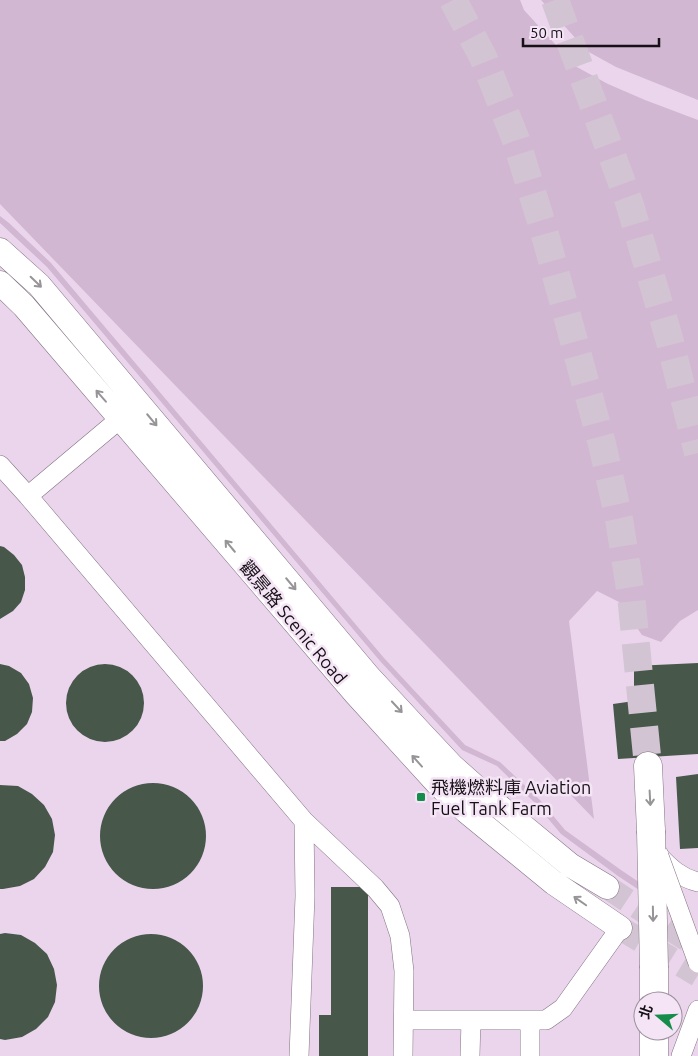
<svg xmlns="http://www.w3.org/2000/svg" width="698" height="1056" font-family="Ubuntu,'Noto Sans TC',sans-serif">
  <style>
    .built { fill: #ebd5ec; fill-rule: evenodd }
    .green { fill: #d1b7d2 }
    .building { fill: #47584b }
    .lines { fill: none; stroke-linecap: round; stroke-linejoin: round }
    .major-tunnel { stroke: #d3c4d4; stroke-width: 24; stroke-dasharray: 24 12; stroke-linecap: butt }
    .highway-tunnel { stroke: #d3c4d4; stroke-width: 28; stroke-dasharray: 28 14; stroke-linecap: butt }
    .minor-casing { stroke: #827383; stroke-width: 20 }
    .major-casing { stroke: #827383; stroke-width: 25 }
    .highway-casing { stroke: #827383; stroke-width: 29 }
    .minor { stroke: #fff; stroke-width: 19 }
    .major { stroke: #fff; stroke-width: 24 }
    .highway { stroke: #fff; stroke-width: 28 }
    .minor-bridge-casing { stroke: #827383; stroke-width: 20; stroke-linecap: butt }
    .highway-bridge-casing { stroke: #827383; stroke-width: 29; stroke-linecap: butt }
    .minor-bridge { stroke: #fff; stroke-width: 19 }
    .highway-bridge { stroke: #fff; stroke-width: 28 }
    .oneway { stroke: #979497 }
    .poi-dot { fill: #138d49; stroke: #f4e4f5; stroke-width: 2 }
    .labels { text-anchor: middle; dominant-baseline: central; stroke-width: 5; stroke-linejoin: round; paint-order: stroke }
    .street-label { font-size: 18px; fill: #171117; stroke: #f4e4f5 }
    .poi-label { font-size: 18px; fill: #171117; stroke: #f4e4f5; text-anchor: start }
  </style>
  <rect width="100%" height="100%" fill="#f4e4f5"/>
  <!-- built -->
  <path class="built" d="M0,0h698v1056h-698zM643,1001h30v30h-30z"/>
  <!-- green -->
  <path class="green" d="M0,0h520l4,10 51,56 33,18 37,16 53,20v490l-18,11 -19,21 -19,-7 -23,-33 -22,-11 -28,30 25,198 -594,-615z
    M541,0h157v100l-82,-33 -29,-16z
    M0,216l9,7 42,40 333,395 81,87 35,17 40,38 25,30 56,40 68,46 -3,5 -68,-45 -57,-42 -26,-31 -38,-37 -35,-16 -82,-89 -333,-394 -47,-44z"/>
  <!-- building -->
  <path class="building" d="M0,546l4,1 10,8 8,10 3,12v13l-4,12 -8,9 -13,8z
    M698,663v91l-80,5 -5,-55 21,-3v-35z
    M66 703a39 39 0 1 1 78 0a39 39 0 1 1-78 0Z
    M0,664l9,2 12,7 8,11 4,14 -1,14 -5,12 -10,10 -12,7h-5z
    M698,774v74l-18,1 -4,-72z
    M100 836a53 53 0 1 1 106 0a53 53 0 1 1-106 0Z
    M0,785l18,1 14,8 12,11 8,14 3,16 -2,17 -8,15 -11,12 -14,7 -17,3h-3z
    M331,887h37v169h-49v-41h12z
    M5,933l16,2 14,8 12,11 7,15 3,16 -2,17 -7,15 -12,12 -14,8 -17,3 -5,-1v-105z
    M99 986a52 52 0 1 1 104 0a52 52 0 1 1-104 0Z"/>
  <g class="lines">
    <!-- major-tunnel -->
    <path class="major-tunnel" d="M607,887l91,60
      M620,928l78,47"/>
    <!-- highway-tunnel -->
    <path class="highway-tunnel" d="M453,0l30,57 33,83 28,91 58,213 17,75 12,76 17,171
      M555,0l74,202 40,136 29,115"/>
    <defs>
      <path id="minor" d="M0,465l28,31 276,325 71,67 15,18 10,30 4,35 -1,85
        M28,496l93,-78
        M658,853l1,3c11,12 22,22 39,26
        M404,1020h142l17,-12 57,-80
        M530,1020v36
        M299,1056l6,-160 -1,-75
        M470,1056l1,-36
        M681,1056l17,-46"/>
      <path id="major" d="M0,250l39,35 330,392 51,55 32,34 27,24 91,75 37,22
        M0,283l24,23 332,388 81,89 29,28 88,72 66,45"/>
      <path id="highway" d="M648,766l3,65
        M654,1001v-33
        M654,1056v-25"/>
    </defs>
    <!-- minor casing -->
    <use href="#minor" class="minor-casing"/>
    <!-- major casing -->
    <use href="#major" class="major-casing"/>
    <!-- highway casing -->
    <use href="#highway" class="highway-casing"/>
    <!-- minor -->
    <use href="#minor" class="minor"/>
    <!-- major -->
    <use href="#major" class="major"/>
    <!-- highway -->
    <use href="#highway" class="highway"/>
    <defs>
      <path id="minor-bridge" d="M659,856l39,107"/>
      <path id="highway-bridge" d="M651,831l3,137"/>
    </defs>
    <!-- minor-bridge casing -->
    <use href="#minor-bridge" class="minor-bridge-casing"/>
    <!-- highway-bridge casing -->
    <use href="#highway-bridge" class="highway-bridge-casing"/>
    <!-- minor-bridge -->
    <use href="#minor-bridge" class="minor-bridge"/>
    <!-- highway-bridge -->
    <use href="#highway-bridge" class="highway-bridge"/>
  </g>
  <!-- one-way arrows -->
  <defs><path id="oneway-shaft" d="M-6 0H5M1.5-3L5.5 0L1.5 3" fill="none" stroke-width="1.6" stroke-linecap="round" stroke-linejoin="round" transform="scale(1.25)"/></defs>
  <g class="oneway">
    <use href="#oneway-shaft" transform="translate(36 282) rotate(44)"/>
    <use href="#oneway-shaft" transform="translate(101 396) rotate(-131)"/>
    <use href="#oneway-shaft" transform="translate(152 420) rotate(50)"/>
    <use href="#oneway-shaft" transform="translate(230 546) rotate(-130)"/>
    <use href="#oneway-shaft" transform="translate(291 584) rotate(50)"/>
    <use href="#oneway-shaft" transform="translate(397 707) rotate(47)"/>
    <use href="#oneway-shaft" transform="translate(417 761) rotate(-132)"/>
    <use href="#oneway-shaft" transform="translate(650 798) rotate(87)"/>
    <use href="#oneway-shaft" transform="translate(580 901) rotate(-145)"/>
    <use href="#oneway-shaft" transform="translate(653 914) rotate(89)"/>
  </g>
  <!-- markers -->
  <rect class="poi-dot" x="416" y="792" width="10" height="10" rx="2.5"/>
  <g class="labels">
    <!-- street labels -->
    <g class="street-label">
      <text transform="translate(294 622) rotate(50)">觀景路 Scenic Road</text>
    </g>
    <!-- poi labels -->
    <g class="poi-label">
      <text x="431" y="787">飛機燃料庫 Aviation<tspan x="431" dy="21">Fuel Tank Farm</tspan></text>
    </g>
  </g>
  <!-- north arrow -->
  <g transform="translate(658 1016) rotate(289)"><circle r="24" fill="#f4e4f5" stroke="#9c909c"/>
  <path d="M0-4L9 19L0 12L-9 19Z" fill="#138d49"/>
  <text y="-8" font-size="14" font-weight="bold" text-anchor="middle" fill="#171117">北</text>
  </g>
  <!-- scale -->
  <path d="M523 38v8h136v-8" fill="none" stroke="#171117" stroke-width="2.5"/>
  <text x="530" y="38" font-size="15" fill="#171117" stroke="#f4e4f5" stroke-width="4" paint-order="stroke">50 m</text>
</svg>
